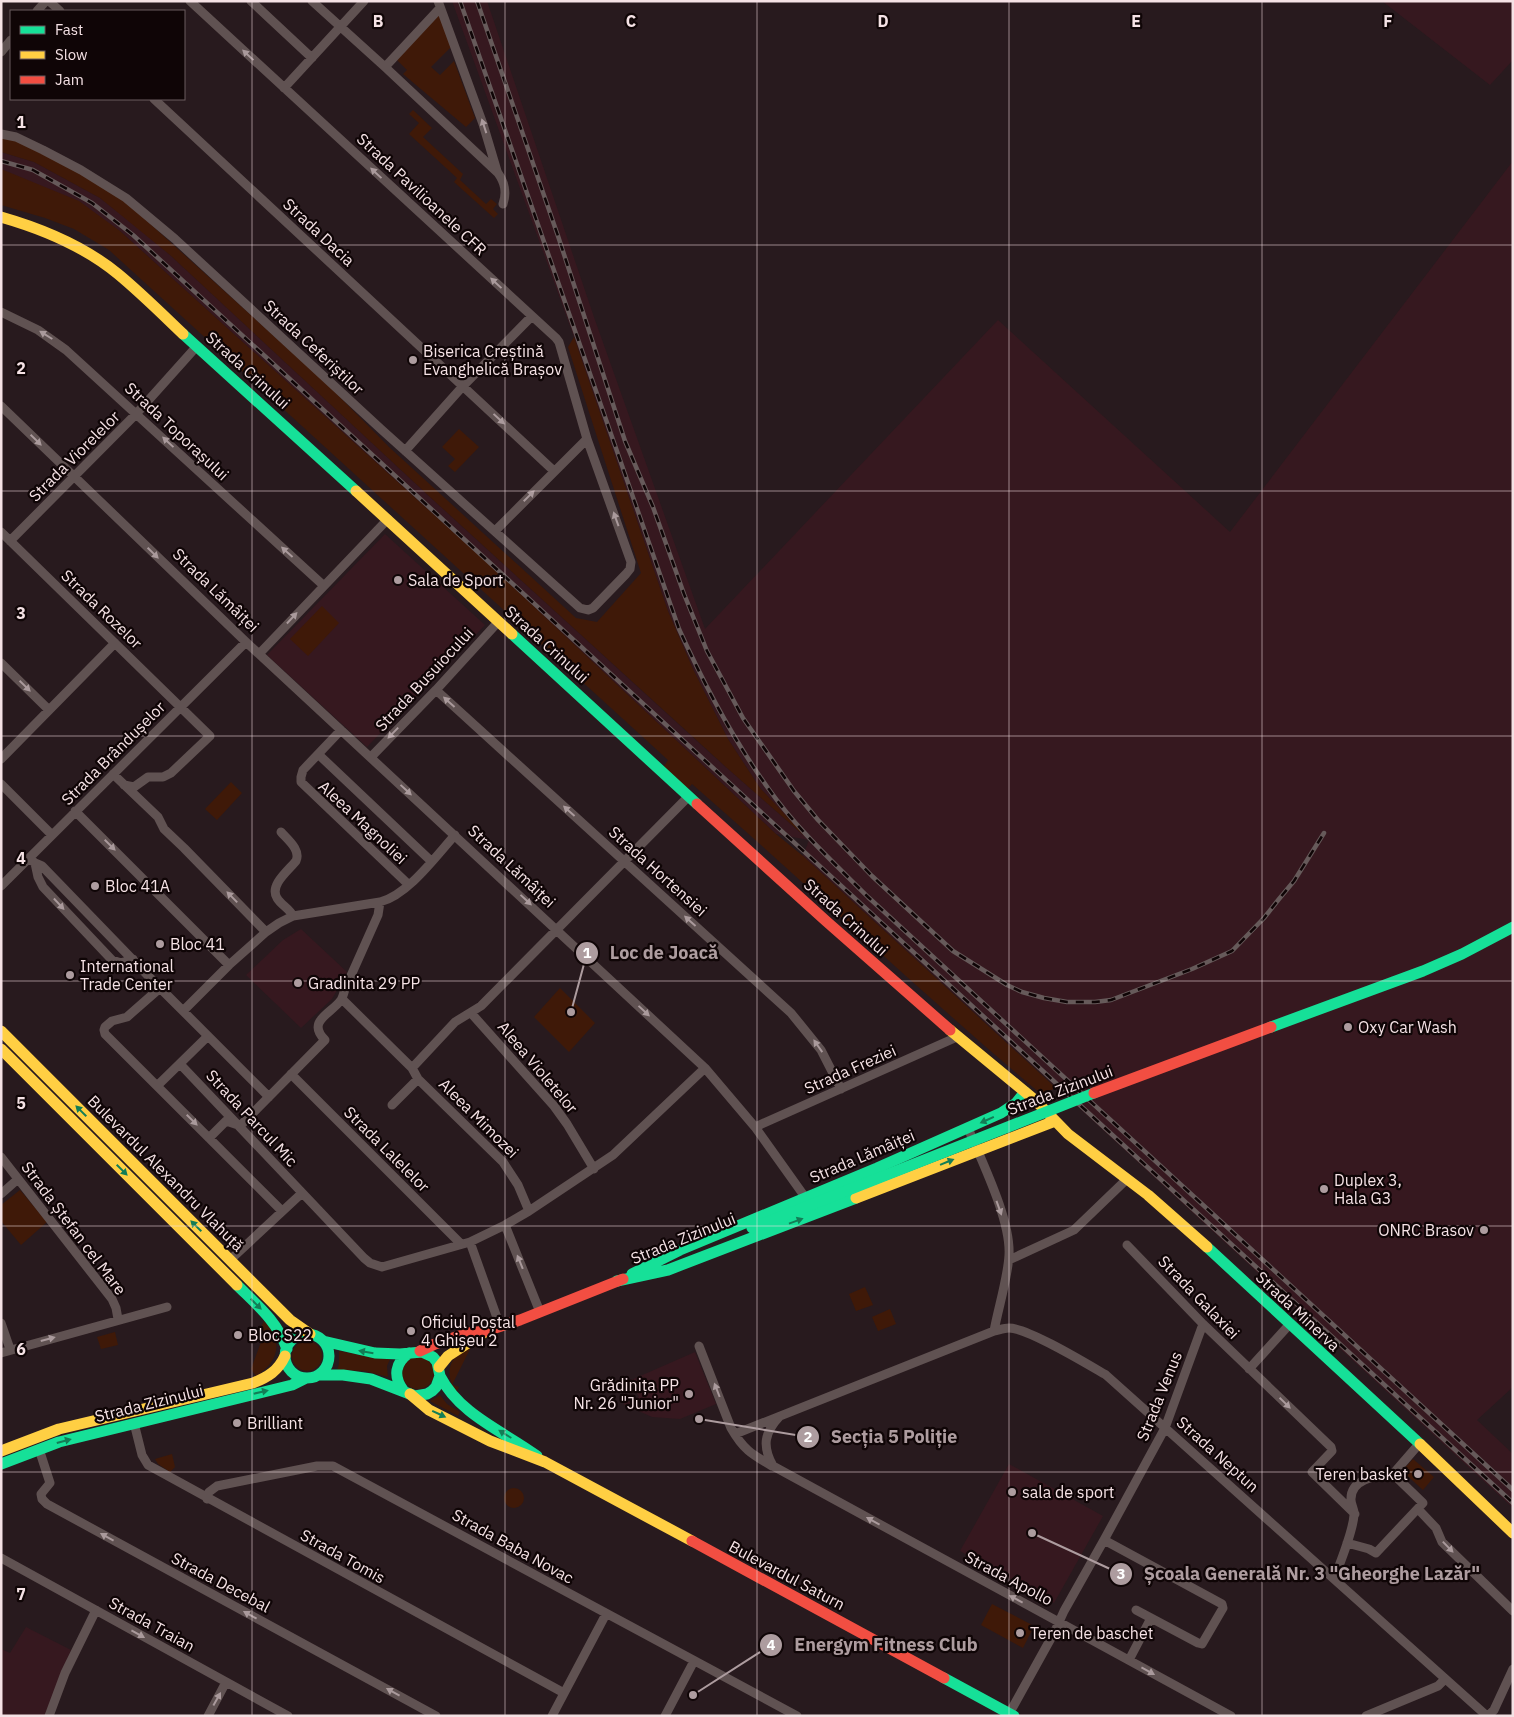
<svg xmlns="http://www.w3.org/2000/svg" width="1514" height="1717" font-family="'IBM Plex Sans',sans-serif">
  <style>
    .built { fill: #36181f }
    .green { fill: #3f1908 }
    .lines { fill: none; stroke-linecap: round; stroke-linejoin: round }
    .street { stroke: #605252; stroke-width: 9 }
    .fast { stroke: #16e098; stroke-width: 11 }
    .slow { stroke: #ffcf43; stroke-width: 11 }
    .jam { stroke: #f24e42; stroke-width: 11 }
    .rail-casing { stroke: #665a5a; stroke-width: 4.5 }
    .rail { stroke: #0f0506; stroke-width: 2.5; stroke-dasharray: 8; stroke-linecap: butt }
    .fast-bridge { stroke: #16e098; stroke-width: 11 }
    .jam-bridge { stroke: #f24e42; stroke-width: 11 }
    .oneway { fill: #aa9a9c }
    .oneway2 { fill: #137d56 }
    .grid { fill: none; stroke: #f5e2e5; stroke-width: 1; stroke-opacity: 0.55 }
    .poi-dot { fill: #ad9c9f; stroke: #0f0506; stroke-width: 2 }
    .labels { text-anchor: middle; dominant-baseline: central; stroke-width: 4.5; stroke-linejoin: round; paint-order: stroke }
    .street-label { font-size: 16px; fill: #f5e2e5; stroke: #0f0506 }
    .poi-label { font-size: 16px; fill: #f5e2e5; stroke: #0f0506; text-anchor: start }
    .grid-label { font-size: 16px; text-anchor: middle; font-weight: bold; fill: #f5e2e5; stroke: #0f0506; stroke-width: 4.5; stroke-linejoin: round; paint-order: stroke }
    .leader { fill: none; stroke: #ad9c9f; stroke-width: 2 }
    .callout-dot { fill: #ad9c9f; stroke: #0f0506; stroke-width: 2 }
    .mark-label { font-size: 15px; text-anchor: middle; font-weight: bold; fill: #fff }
    .callout-label { font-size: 18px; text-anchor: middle; font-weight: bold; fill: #ad9c9f; stroke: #0f0506; stroke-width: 4.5; stroke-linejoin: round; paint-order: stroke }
  </style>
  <rect width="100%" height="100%" fill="#281a1e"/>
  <!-- built -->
  <path class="built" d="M452,1h35l108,319 110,309 293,-309 232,212 283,-371v1226l-36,33 36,34v54l-436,-402 -274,-250 6,-16 -33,-6 -282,-265 -374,-338 -119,-59v-20l33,10 66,36 37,29 33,28 260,242 280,256 93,82 -43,-47 -32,-49 -35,-70 -25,-58 -94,-274z
    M1382,1h131v59l-23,25z
    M385,534l100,91 -118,122 -100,-92z
    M301,929l46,43 -15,27 -31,29 -55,-53 37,-35z
    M695,1352l21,52 -36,15 -28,-2 -29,-13 16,-7 -8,-17z
    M1009,1464l94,52 -49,87 -94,-52z
    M26,1627l45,23 -26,66h-44v-67l9,4z"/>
  <!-- green -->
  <path class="green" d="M439,14l12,33 -20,20 9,8 14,-14 21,57 -9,9 -63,-53 4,-4 -10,-10z
    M413,110l19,18 -9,9 40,37 -3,6 26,24 5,-5 6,5 -4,5 5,5 -4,4 -40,-36 3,-4 -48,-44 10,-11 -10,-9z
    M1,136l14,3 100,53 213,193 61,62 187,171 21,4 44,-49 -73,-226 6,-10 94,274 25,58 35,70 32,49 49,52 -82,-72 -297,-271 -260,-242 -70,-57 -66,-36 -33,-10z
    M1,169l78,32 41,30 374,338 282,265 27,22 253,232 -15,6c-119,-100 -232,-208 -349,-310l-5,6 -24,-22 5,-8 -559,-510 -35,-21 -29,-11 -44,-13z
    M459,429l20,18 -24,25 -7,-6 7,-7 -13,-12z
    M322,606l17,17 -31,33 -18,-17z
    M231,782l11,11 -25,27 -12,-11z
    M560,988l35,35 -26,29 -35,-35z
    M20,1190l27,32 -26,23 -20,-24v-16z
    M865,1287l8,18 -17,6 -7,-17z
    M890,1309l6,15 -18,7 -6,-14z
    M264,1321c20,20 15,40 -8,55l-5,-7 13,-35 -3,-7z
    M115,1332l3,13 -17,4 -4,-12z
    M292 1356a15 15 0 1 1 30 0a15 15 0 1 1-30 0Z
    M478,1344l-2,3h-5l-18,36v2l6,2 -3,5c-15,-21 -3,-43 22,-48z
    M339,1351l26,5 26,1 -4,9 1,11 -23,-6 -28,-1 2,-6z
    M402 1373a16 16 0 1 1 32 0a16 16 0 1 1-32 0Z
    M440,1395l7,9 13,8 -2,4 -28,-15z
    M172,1454l3,13 -5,5 -12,-8 -3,-5z
    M1413,1459l21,18 -11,13 -21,-19z
    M504 1498a10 10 0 1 1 20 0a10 10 0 1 1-20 0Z
    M992,1604l42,22 -11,22 -42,-23z"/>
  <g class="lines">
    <!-- street -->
    <path class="street" d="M49,1l11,10
      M251,1l61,57
      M312,1l73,66 113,106c7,10 9,19 5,31
      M438,1l45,123 14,47
      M37,11l9,-10
      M1,52l10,-12
      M385,67l55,-59
      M284,88l80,-87
      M154,99l400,372
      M1,134l15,3 27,13 38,20 45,28 49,41 207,191 198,178 8,2 5,-2 33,-34 4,-5 1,-7 -44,-123 -28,-97 -3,-4 -366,-337
      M1,312l37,18 28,20 257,235
      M1,406l245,236 459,426 50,59 50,70
      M405,451l58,-65 69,-70
      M495,531l92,-92
      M1,532l209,204 -39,37 -8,4h-15l-14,10 -10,-2
      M10,541l127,-128 60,-67
      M259,654l129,-135
      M1,663l48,47
      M436,690l355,323 30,37 20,39
      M341,730l-38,40 -2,7v5l108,103
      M318,754l113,107
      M371,757l65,-67 63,-69
      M1,759l114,-116
      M113,774l45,43 6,12 20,19 82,84
      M1,784l51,51
      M75,811l154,154
      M281,832c7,8 20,18 15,29 -7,9 -27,24 -19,37 4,7 12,10 16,18
      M29,858l6,5 7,3 118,122 109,109
      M35,863l3,14 5,10 69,73 9,3 12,-4
      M1,886l245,-244
      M160,988l-33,29 -15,4 -7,6 -1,3 1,4 177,177
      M342,999l70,69 6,11 85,83 15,23 11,26
      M183,1011l46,-46 37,-33 13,-9 14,-7 87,-14c28,-7 56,-46 75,-67
      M471,1013l83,93 13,18 27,45
      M180,1064l184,194 6,5 12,4 88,-25 35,-17 24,-14 84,-56 92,-87
      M412,1068l43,-46 26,-16 208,-210
      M291,1074l170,170
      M158,1085l50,-49
      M392,1105l26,-26
      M240,1126l85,-86c-19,-19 6,-26 16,-40 2,-3 3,-8 4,-11l33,-74 2,-13
      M755,1127l202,-90
      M968,1128c14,34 43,92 41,127 -1,22 -11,54 -15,76
      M209,1138l17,-17 12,4
      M1,1157l111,142 4,9 2,11
      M1,1194l17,-15
      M505,1225l35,87
      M470,1242l30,84
      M1127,1245l76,79 128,123 1,4 -20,21 43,42
      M230,1260l72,-67
      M1009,1260l65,-30 53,-51
      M1,1323l9,26
      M699,1346l32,82c12,21 20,26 41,38
      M1,1353l166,-46
      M1249,1369l40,-44
      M780,1416c-16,17 -18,30 -7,50l458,250
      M134,1423l8,32 6,10 416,228
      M735,1434l259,-103c5,-1 10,-3 15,-3 19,0 78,36 97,47l381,341
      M39,1449l11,34 -9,11 1,5 5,5 389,212
      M207,1499l2,-7 8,-6 100,-20h16l464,250
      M1418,1509l18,19 6,14 71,69
      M1104,1540l118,64 1,4 -21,36 -4,-1 -62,-33
      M1347,1543l22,6 7,4 47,-50 -30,-29
      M1,1558l287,158
      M1334,1579c6,-16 19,-47 20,-64 1,-5 -3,-10 -3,-15 -1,-22 26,-24 42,-26l26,-30
      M1129,1660l22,-42
      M1009,1714l46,-83 9,-20 40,-71 61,-112 38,-104
      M49,1716l16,-43 31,-63
      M208,1716l18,-34
      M552,1716l54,-102
      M665,1716l29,-55
      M1366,1716l72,-30 7,-7
      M1488,1716l6,-6 19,-41"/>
    <!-- fast -->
    <path class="fast" d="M183,334l173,157
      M512,634l185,170
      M1271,1027l152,-56 39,-17 51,-27
      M1207,1247l213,197
      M632,1274l48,-24 197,-82 124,-55 15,-10 9,-11
      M617,1281l51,-11 188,-72
      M237,1285c20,20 40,36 50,64
      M285 1356a22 22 0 1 1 44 0a22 22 0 1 1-44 0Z
      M319,1375h24l28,4 44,17 12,-2 5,-3 4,-4 4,-11 -3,-14 -4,-5 -11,-5 -22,2 -25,-1 -52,-12
      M440,1376c20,39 63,55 97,80
      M403,1390c-10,-14 -8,-27 6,-37
      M1,1464l58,-22 233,-57 14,-7
      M944,1678l70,38"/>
    <!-- slow -->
    <path class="slow" d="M1,217c42,12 83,29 117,57 23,19 44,40 65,60
      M356,491l156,143
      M950,1030l86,71 32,33 80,61 59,52
      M1,1031l289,289 20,14
      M1,1049l236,236
      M856,1198l199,-77
      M439,1367l9,-11 37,-24
      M410,1394l19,16 61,31 55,21 147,79
      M1420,1444l93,89
      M1,1451l58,-22 194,-46c15,-6 25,-12 32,-27"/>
    <!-- jam -->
    <path class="jam" d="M697,804l129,117 124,109
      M420,1351l15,-7 33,-11 18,-2 34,-11 103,-41
      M692,1541l252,137"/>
    <defs>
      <path id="rail" d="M460,1l219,628c25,55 53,109 89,159 28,40 65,74 100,109l645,593
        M477,1l81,235 67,205 28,66 31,87 23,57 36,67 51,73 24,29 54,56 81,75 54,34 15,7 22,6 23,4h28l16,-2 81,-31 40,-18 32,-33 15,-19 15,-18 30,-48
        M1,161l32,9 59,33 41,32 1380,1268"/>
    </defs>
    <!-- rail casing -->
    <use href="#rail" class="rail-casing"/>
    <!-- rail -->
    <use href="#rail" class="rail"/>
    <!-- fast-bridge -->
    <path class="fast-bridge" d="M752,1228l342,-135"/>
    <!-- jam-bridge -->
    <path class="jam-bridge" d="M1094,1093l177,-66"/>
  </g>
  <!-- one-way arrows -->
  <defs><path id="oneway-solid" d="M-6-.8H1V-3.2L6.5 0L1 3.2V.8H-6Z" transform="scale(1.25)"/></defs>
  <g class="oneway">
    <use href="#oneway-solid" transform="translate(248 55) rotate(-137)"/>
    <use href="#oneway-solid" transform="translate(484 126) rotate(-108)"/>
    <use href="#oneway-solid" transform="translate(376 173) rotate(-137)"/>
    <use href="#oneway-solid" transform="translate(496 283) rotate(-137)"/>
    <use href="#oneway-solid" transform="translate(46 335) rotate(-148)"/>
    <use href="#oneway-solid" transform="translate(499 419) rotate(43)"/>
    <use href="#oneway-solid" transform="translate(36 440) rotate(44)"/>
    <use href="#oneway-solid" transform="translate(168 442) rotate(-137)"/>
    <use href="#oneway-solid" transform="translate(529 496) rotate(-45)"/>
    <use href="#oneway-solid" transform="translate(616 519) rotate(-110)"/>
    <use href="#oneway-solid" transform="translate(287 552) rotate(-138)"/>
    <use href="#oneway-solid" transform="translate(153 553) rotate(44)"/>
    <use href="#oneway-solid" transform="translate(292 618) rotate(-47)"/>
    <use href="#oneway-solid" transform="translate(25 686) rotate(44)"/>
    <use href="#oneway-solid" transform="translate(449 702) rotate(-138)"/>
    <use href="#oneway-solid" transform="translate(393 733) rotate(134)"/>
    <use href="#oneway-solid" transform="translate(406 790) rotate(43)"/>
    <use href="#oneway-solid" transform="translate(569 811) rotate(-138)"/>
    <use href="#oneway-solid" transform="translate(110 845) rotate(45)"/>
    <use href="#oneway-solid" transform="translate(232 897) rotate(-134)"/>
    <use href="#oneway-solid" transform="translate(526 900) rotate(43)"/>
    <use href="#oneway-solid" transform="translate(59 904) rotate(47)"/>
    <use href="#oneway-solid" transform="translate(690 921) rotate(-138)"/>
    <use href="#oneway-solid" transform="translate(644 1011) rotate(43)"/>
    <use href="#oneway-solid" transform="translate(818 1046) rotate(-125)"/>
    <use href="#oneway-solid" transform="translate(192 1120) rotate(45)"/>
    <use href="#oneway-solid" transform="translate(999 1208) rotate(70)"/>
    <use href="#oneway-solid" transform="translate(520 1262) rotate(-112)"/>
    <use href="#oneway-solid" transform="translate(48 1339) rotate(-15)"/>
    <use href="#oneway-solid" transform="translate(717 1390) rotate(-111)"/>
    <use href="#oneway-solid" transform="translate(1285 1403) rotate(44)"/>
    <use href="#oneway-solid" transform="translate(873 1521) rotate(-151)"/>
    <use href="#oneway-solid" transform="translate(107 1537) rotate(-151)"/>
    <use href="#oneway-solid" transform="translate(1448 1547) rotate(46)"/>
    <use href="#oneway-solid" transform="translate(1016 1599) rotate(-152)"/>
    <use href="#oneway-solid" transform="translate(250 1615) rotate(-151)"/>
    <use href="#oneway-solid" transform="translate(138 1634) rotate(29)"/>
    <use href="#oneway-solid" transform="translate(1148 1671) rotate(29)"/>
    <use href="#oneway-solid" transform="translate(393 1692) rotate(-151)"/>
    <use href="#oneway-solid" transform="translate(217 1699) rotate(-61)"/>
  </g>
  <g class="oneway2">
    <use href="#oneway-solid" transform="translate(81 1111) rotate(-135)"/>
    <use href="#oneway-solid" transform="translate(987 1120) rotate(156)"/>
    <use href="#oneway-solid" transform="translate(947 1162) rotate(-22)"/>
    <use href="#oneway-solid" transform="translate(122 1170) rotate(45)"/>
    <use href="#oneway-solid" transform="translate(796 1221) rotate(-20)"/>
    <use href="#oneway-solid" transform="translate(196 1226) rotate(-135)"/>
    <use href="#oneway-solid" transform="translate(256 1304) rotate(44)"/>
    <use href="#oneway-solid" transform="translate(366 1352) rotate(-170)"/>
    <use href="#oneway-solid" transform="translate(261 1392) rotate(-13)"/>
    <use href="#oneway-solid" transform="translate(439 1414) rotate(25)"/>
    <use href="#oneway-solid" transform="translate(505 1434) rotate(-148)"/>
    <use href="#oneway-solid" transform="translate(64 1441) rotate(-15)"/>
  </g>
  <!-- grid -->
  <path class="grid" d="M252,1v1715M505,1v1715M757,1v1715M1009,1v1715M1262,1v1715M1,245h1512M1,491h1512M1,736h1512M1,981h1512M1,1226h1512M1,1472h1512"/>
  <!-- markers -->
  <g class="poi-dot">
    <circle cx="413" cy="360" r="5"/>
    <circle cx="398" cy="580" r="5"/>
    <circle cx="95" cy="886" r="5"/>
    <circle cx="160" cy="944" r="5"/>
    <circle cx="70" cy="975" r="5"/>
    <circle cx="298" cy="983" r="5"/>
    <circle cx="1348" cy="1027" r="5"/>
    <circle cx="1324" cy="1189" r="5"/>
    <circle cx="1484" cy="1230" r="5"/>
    <circle cx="411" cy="1331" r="5"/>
    <circle cx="238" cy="1335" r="5"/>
    <circle cx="689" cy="1394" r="5"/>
    <circle cx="237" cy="1423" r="5"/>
    <circle cx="1418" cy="1474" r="5"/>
    <circle cx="1012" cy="1492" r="5"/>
    <circle cx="1020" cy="1633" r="5"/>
  </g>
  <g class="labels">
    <!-- street labels -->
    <g class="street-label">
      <text transform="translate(422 194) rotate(43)">Strada Pavilioanele CFR</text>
      <text transform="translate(319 232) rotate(43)">Strada Dacia</text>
      <text transform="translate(314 347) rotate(43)">Strada Ceferiștilor</text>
      <text transform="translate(248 370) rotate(42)">Strada Crinului</text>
      <text transform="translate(177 431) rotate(43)">Strada Toporașului</text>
      <text transform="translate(74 456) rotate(-45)">Strada Viorelelor</text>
      <text transform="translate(216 590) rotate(44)">Strada Lămâiței</text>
      <text transform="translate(102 609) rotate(44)">Strada Rozelor</text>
      <text transform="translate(547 644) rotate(42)">Strada Crinului</text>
      <text transform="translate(424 679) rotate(-47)">Strada Busuiocului</text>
      <text transform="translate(113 753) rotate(-45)">Strada Brândușelor</text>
      <text transform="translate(363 822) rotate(43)">Aleea Magnoliei</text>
      <text transform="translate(512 866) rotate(43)">Strada Lămâiței</text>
      <text transform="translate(658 871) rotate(42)">Strada Hortensiei</text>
      <text transform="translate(846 917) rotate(42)">Strada Crinului</text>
      <text transform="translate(538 1067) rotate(50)">Aleea Violetelor</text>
      <text transform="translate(850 1069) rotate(-24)">Strada Freziei</text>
      <text transform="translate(1060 1090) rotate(-21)">Strada Zizinului</text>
      <text transform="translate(252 1118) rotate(47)">Strada Parcul Mic</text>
      <text transform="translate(479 1118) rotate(45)">Aleea Mimozei</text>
      <text transform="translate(387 1149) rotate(45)">Strada Lalelelor</text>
      <text transform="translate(862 1156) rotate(-23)">Strada Lămâiței</text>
      <text transform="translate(166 1173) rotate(45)">Bulevardul Alexandru Vlahuță</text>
      <text transform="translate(74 1228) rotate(53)">Strada Ștefan cel Mare</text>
      <text transform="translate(683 1238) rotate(-22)">Strada Zizinului</text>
      <text transform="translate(1199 1297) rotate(46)">Strada Galaxiei</text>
      <text transform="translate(1298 1311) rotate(43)">Strada Minerva</text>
      <text transform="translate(1159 1396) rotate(-68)">Strada Venus</text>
      <text transform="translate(149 1403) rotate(-14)">Strada Zizinului</text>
      <text transform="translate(1218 1454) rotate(42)">Strada Neptun</text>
      <text transform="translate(513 1546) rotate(29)">Strada Baba Novac</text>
      <text transform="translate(343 1556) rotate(29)">Strada Tomis</text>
      <text transform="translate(787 1575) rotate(28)">Bulevardul Saturn</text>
      <text transform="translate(1009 1578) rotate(28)">Strada Apollo</text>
      <text transform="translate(221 1582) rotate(28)">Strada Decebal</text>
      <text transform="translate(152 1624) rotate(29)">Strada Traian</text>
    </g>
    <!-- poi labels -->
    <g class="poi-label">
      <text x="423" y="351">Biserica Creștină<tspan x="423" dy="18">Evanghelică Brașov</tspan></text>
      <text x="408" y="580">Sala de Sport</text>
      <text x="105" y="886">Bloc 41A</text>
      <text x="170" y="944">Bloc 41</text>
      <text x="80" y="966">International<tspan x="80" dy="18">Trade Center</tspan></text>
      <text x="308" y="983">Gradinita 29 PP</text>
      <text x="1358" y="1027">Oxy Car Wash</text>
      <text x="1334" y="1180">Duplex 3,<tspan x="1334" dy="18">Hala G3</tspan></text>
      <text x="1474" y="1230" text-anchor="end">ONRC Brasov</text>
      <text x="421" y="1322">Oficiul Poștal<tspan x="421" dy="18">4 Ghișeu 2</tspan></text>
      <text x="248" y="1335">Bloc S22</text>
      <text x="679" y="1385" text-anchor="end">Grădinița PP<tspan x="679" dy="18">Nr. 26 "Junior"</tspan></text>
      <text x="247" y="1423">Brilliant</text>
      <text x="1408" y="1474" text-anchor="end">Teren basket</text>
      <text x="1022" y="1492">sala de sport</text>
      <text x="1030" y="1633">Teren de baschet</text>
    </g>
  </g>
  <g class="grid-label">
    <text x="378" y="27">B</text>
    <text x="631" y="27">C</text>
    <text x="883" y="27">D</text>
    <text x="1136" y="27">E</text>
    <text x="1388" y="27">F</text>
    <text x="21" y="128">1</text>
    <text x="21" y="374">2</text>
    <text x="21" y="619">3</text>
    <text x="21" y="864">4</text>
    <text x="21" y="1109">5</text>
    <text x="21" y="1355">6</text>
    <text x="21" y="1600">7</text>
  </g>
  <!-- callouts -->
  <path class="leader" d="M571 1012L587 953M699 1419L808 1437M1032 1533L1121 1574M693 1695L771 1645"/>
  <g class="callout-dot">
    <circle cx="571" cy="1012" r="5"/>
    <circle cx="699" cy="1419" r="5"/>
    <circle cx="1032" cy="1533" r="5"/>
    <circle cx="693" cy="1695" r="5"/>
    <circle cx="587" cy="953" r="12"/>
    <circle cx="808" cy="1437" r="12"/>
    <circle cx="1121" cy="1574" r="12"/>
    <circle cx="771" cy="1645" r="12"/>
  </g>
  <g class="mark-label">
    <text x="587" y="958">1</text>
    <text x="808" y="1442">2</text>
    <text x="1121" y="1579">3</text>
    <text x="771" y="1650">4</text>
  </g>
  <g class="callout-label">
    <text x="664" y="959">Loc de Joacă</text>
    <text x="894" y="1443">Secția 5 Poliție</text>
    <text x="1312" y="1580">Școala Generală Nr. 3 "Gheorghe Lazăr"</text>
    <text x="886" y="1651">Energym Fitness Club</text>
  </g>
  <!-- border -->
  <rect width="1514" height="1717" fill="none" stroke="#f5e2e5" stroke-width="5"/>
  <!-- legend -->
  <rect x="10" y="10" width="175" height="90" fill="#0f0506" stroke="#6b5d5f"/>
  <rect x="20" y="26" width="25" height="8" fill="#16e098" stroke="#6b5d5f"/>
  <text x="55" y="35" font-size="15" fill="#f5e2e5">Fast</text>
  <rect x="20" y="51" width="25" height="8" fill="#ffcf43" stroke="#6b5d5f"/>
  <text x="55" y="60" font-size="15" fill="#f5e2e5">Slow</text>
  <rect x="20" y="76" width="25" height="8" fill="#f24e42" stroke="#6b5d5f"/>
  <text x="55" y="85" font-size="15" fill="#f5e2e5">Jam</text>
</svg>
